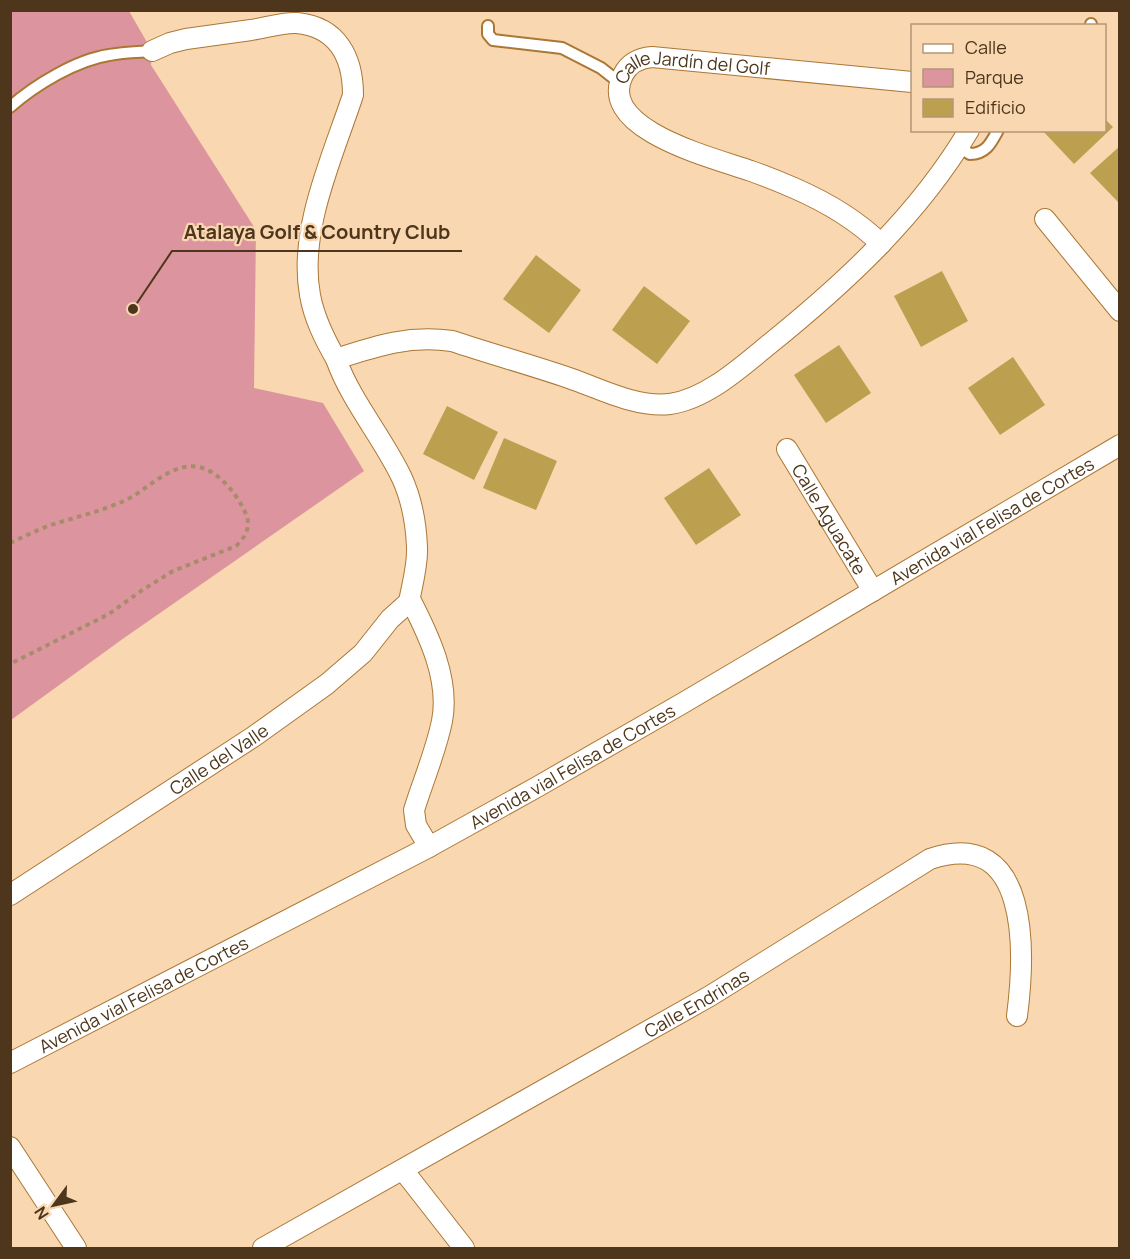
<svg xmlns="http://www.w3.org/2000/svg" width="1130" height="1259" font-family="Manrope,sans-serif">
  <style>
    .green { fill: #dc959e }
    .building { fill: #bca050 }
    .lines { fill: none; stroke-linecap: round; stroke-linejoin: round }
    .lane-casing { stroke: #ab7735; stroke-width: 14 }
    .street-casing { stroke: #ab7735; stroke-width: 22 }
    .path { stroke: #a88b6a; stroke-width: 4; stroke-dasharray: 4.5 4.5; stroke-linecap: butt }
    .lane { stroke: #fff; stroke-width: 10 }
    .street { stroke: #fff; stroke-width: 20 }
    .labels { text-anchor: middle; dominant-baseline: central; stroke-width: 4.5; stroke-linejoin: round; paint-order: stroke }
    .street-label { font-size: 18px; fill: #4d361b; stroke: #f9d7b1 }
    .leader { fill: none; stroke: #4d361b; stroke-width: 2 }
    .callout-dot { fill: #4d361b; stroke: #f9d7b1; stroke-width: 2 }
    .callout-label { font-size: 20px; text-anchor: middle; font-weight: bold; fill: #4d361b; stroke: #f9d7b1; stroke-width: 4.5; stroke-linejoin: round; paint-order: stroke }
  </style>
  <rect width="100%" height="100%" fill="#f9d7b1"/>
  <!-- green -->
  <path class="green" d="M11,11h118l23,40 -1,14 105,165 -2,158 69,15 41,68 -240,167 -113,82z"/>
  <!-- building -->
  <path class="building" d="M1104,118l9,9 -39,37 -32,-34h62z
    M1120,146v58l-30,-31z
    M536,255l45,35 -32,43 -46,-34z
    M942,271l26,50 -47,26 -27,-51z
    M644,286l46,35 -33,43 -45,-34z
    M839,345l32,48 -45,30 -32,-48z
    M1013,357l32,48 -45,30 -32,-47z
    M447,406l51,26 -24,48 -51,-26z
    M504,438l53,23 -21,49 -53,-22z
    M709,468l32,47 -45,30 -32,-47z"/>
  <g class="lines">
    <defs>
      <path id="lane" d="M488,26v8l5,6 69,8 39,20 19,15
        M1091,26v-2
        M10,107c25,-22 66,-47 99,-52 14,-3 29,-3 43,-4
        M959,147l11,7c16,0 21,-11 28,-24"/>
      <g id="street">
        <path d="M152,51l18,-8 16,-4c22,-3 43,-6 65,-9 14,-2 32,-8 46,-7 41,4 56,35 56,72 -20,61 -55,135 -43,200 4,23 14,43 26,64"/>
        <path d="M1045,219l75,92"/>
        <path id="s1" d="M881,244c-25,-25 -55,-42 -87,-56 -14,-6 -29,-12 -43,-17 -33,-12 -156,-41 -128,-96 6,-12 16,-17 29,-18l260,25"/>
        <path id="s2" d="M787,449l86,142"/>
        <path d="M409,602c3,-17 9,-37 8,-55 -1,-24 -6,-50 -16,-71 -20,-41 -50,-75 -65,-117 40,-13 72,-24 116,-18 39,13 79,24 117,37 32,11 67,30 101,26 36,-5 70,-36 97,-58 77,-62 151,-130 202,-216"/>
        <path d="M409,602l2,-1c18,35 39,79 31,120 -6,30 -19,60 -28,89l2,15 13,22"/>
        <path id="s3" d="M10,895l243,-158 74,-53 36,-31 27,-34 19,-17"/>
        <path id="s4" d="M10,1063l419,-216 108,-60 146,-84 437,-258"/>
        <path d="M10,1147l66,101"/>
        <path d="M403,1170l61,78"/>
        <path id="s5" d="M263,1248l447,-252 220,-137c101,-34 95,95 87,157"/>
      </g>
    </defs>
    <!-- lane casing -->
    <use href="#lane" class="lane-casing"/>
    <!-- street casing -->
    <use href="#street" class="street-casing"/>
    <!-- path -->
    <path class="path" d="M10,543c13,-6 25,-12 38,-17 27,-9 56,-15 82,-28 21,-12 43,-36 69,-31 19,4 37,26 45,43 8,14 3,26 -8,36l-63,25 -32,20 -32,23 -99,50"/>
    <!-- lane -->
    <use href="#lane" class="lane"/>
    <!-- street -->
    <use href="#street" class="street"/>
  </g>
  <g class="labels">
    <!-- street labels -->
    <g class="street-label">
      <text stroke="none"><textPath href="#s1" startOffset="402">Calle Jardín del Golf</textPath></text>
      <text stroke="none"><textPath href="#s2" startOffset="82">Calle Aguacate</textPath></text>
      <text stroke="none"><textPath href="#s4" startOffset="1122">Avenida vial Felisa de Cortes</textPath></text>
      <text stroke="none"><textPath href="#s3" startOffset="249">Calle del Valle</textPath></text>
      <text stroke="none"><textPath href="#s4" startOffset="636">Avenida vial Felisa de Cortes</textPath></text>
      <text stroke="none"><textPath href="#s4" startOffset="150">Avenida vial Felisa de Cortes</textPath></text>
      <text stroke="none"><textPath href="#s5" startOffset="498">Calle Endrinas</textPath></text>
    </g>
  </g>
  <!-- callouts -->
  <path class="leader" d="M133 309L172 251H462"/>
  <circle class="callout-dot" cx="133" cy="309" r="6"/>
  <g class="callout-label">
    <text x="317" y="239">Atalaya Golf &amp; Country Club</text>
  </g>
  <!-- border -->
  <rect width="1130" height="1259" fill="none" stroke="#4d361b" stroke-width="24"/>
  <!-- legend -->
  <rect x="911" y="24" width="195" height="108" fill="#f9d7b1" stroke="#b49775" stroke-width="1.5"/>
  <rect x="923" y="44" width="30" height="9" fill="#ffffff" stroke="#b49775" stroke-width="1.5"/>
  <text x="965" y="54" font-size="18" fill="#4d361b">Calle</text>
  <rect x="923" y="69" width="30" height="18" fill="#dc959e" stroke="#b49775" stroke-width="1.5"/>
  <text x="965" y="84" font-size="18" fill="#4d361b">Parque</text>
  <rect x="923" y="99" width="30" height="18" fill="#bca050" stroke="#b49775" stroke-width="1.5"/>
  <text x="965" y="114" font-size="18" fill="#4d361b">Edificio</text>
  <!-- north arrow -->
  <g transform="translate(54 1205) rotate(237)" stroke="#f9d7b1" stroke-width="4.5" paint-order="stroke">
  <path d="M0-4.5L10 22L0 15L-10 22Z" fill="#4d361b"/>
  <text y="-9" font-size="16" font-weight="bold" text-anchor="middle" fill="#4d361b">N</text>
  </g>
</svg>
